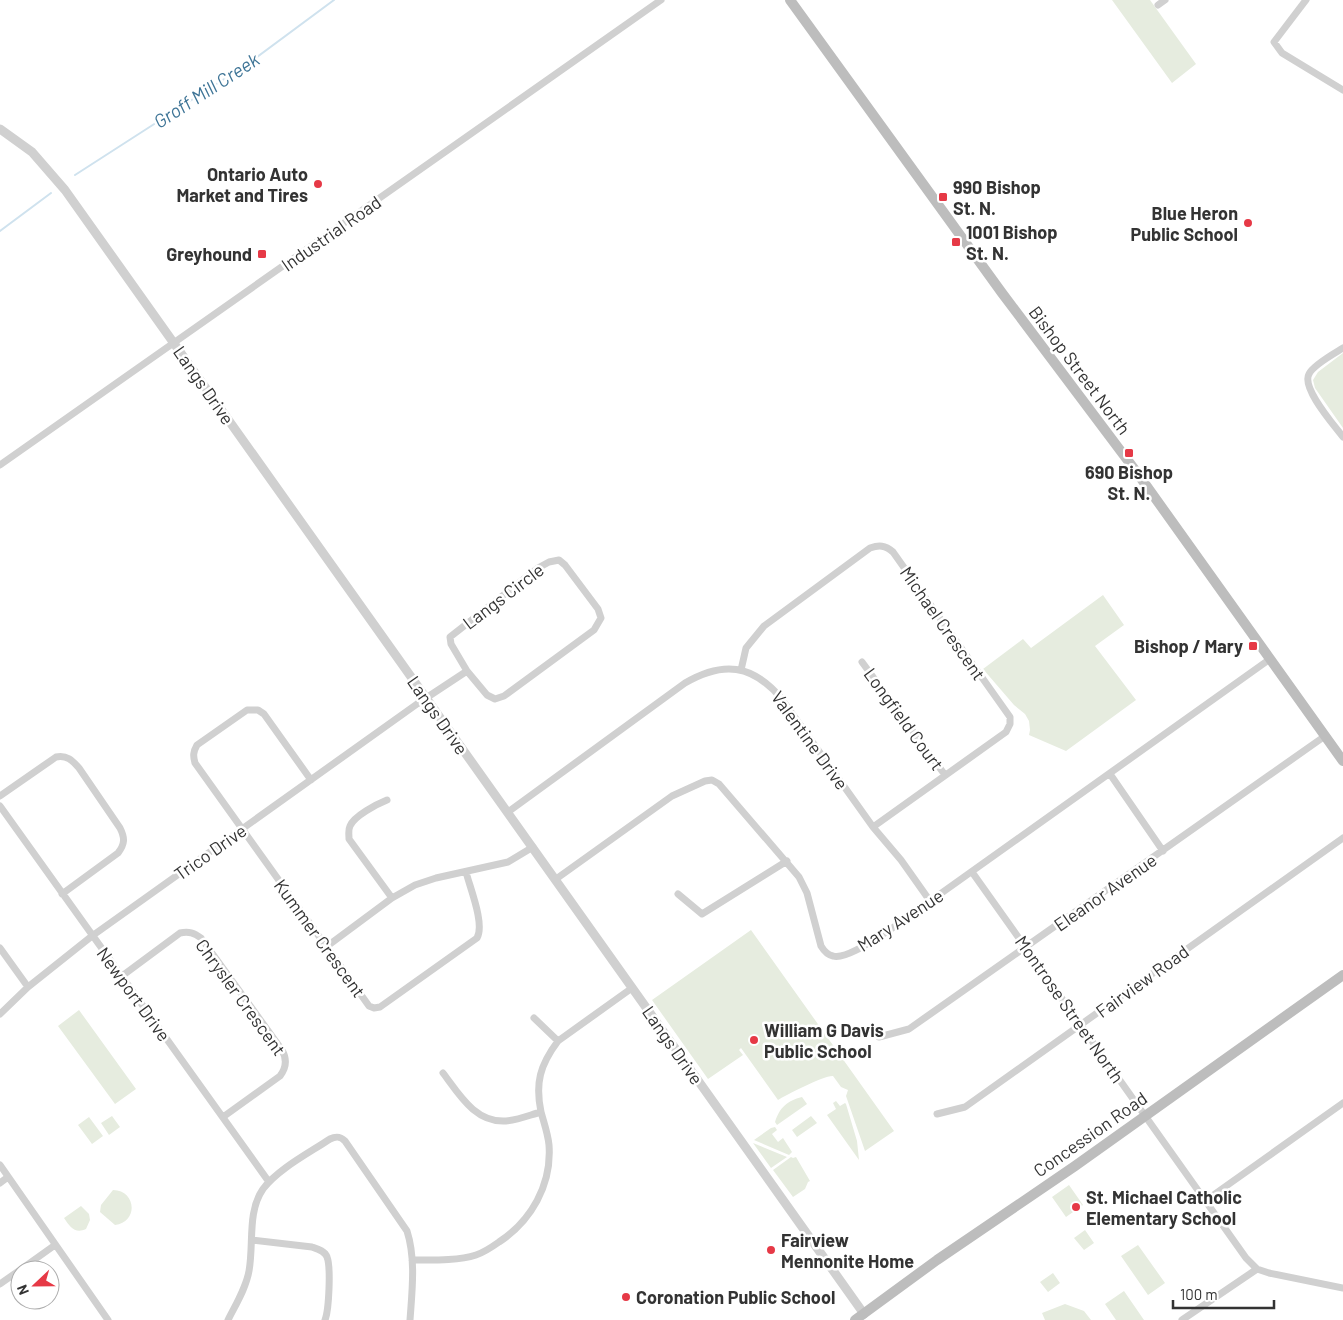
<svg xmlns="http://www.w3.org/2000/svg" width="1343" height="1320" font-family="Barlow,sans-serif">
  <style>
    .green { fill: #e6ecdf }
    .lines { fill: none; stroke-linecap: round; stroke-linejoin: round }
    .stream { stroke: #cfe2ee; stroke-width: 2 }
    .minor { stroke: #d0d0d0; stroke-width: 7 }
    .tertiary { stroke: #d0d0d0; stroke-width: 9 }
    .secondary { stroke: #bdbdbd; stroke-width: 10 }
    .poi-dot { fill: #e63946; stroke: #fff; stroke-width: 2 }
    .labels { text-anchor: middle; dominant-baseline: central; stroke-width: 5; stroke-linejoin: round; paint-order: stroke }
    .poi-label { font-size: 18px; font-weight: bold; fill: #333; stroke: #fff; text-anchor: start }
    .street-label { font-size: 18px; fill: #333; stroke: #fff }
    .water-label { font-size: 19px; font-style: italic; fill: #3f7597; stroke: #fff }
  </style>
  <rect width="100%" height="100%" fill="#fff"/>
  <!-- green -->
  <path class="green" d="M1112,0h38l46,64 -24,19z
    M1343,353v75l-28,-40 -2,-8 5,-8z
    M1103,595l21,30 -29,21 41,54 -70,51 -37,-16 1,-5 -1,-9 -4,-7 -11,-9 -31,-36 40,-30 8,9z
    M751,930l143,201 -29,20 -19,-55 2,-6 -7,-3 -8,-11c-8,-1 -47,19 -55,24l-37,-52 -2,2 4,5 -35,24 -56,-79z
    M79,1010l57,79 -21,15 -57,-78z
    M802,1097l5,7 -30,21 -2,-3c5,-15 12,-21 27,-25z
    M836,1101l4,5 5,-3 1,1 11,37 2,19 -32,-45 9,-6 -3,-6z
    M112,1116l8,11 -11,8 -8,-12z
    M811,1116l6,7 -20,14 -5,-7z
    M89,1117l14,19 -11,8 -14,-19z
    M775,1127l2,3 -5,4 6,8 5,-4 9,14 -3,3 -35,-15 17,-12z
    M753,1143l34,14 -16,11z
    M791,1157l2,1 3,-1 14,24 -2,1 -3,7 -12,8 -20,-27z
    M1069,1185l14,20 -17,12 -14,-20z
    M113,1190c23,0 26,32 2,35l-15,-13 1,-7z
    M81,1206l8,8 1,6 -4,9c-11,5 -16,-2 -22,-11z
    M1085,1230l9,13 -10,7 -10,-12z
    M1138,1245l27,38 -17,12 -27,-39z
    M1053,1273l7,10 -12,9 -8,-10z
    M1124,1291l20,29h-28l-11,-16z
    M1065,1304l19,7 7,9h-46l-3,-7z"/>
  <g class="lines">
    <!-- stream -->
    <path class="stream" d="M75,175l174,-112 85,-63
      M0,231l51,-38"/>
    <!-- minor -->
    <path class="minor" d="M1306,0l-32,42 8,11 61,37
      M1158,5l7,-5
      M1343,348c-8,5 -30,17 -34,26 -8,14 25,51 34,63
      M0,465l661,-465
      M862,662l83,113
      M741,670l5,-22 18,-22 106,-78c9,-3 15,-3 23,4l117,165v7l-4,8 -133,95
      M1110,774l53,77
      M311,780l-47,-66 -6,-4h-11l-50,35c-4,7 -4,11 -2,18l174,243 5,2 6,-1 97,-69c8,-14 -7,-50 -11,-66
      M0,796l56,-39c11,-2 16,3 23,11l41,60c5,10 5,16 -2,25l-56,41
      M387,800c-10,4 -33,16 -37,26 -2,4 -1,8 -1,13l43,59
      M0,806l269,376
      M508,812l177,-129c38,-22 67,-19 96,15l92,129 28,33 29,41
      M972,872l274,386 11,11 12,4 74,15
      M556,879l116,-83 33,-15 7,-1 7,4 80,93 8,16 14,53c3,5 7,9 12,10 14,4 46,-20 58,-27l379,-270
      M678,894l24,20 85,-53
      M326,947l66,-49 23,-13 21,-7 72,-16 25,-15
      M0,948l28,39
      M122,976l58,-43c9,-2 14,0 21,5l81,112c5,9 5,17 -2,26l-57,41
      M0,1014l28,-27 64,-51 325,-232 50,-33 -16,-27 -1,-7 88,-69 11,-6 10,-2 6,5 33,44 3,9 -7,12 -90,66 -9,3 -8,-4 -20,-24
      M534,1018l24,23
      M879,1037l30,-8 416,-293
      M443,1073c16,21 32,50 63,48 12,-1 24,-6 35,-9
      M937,1114l28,-7 378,-269
      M0,1165l108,155
      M0,1183l8,-6
      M1205,1201l138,-98
      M252,1240l60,7c6,2 13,4 15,10 4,10 2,53 -2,63
      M412,1260c19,0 46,1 64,-5 9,-3 16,-8 23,-13 32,-21 53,-57 50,-97 -1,-11 -5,-22 -8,-33 -6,-29 -1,-47 17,-71l74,-53
      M20,1270l35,-25
      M0,1284l20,-14
      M228,1320c8,-16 18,-32 21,-49 5,-27 -2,-59 14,-82 15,-20 46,-36 67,-50 6,-3 10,-3 15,2l62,90c9,28 5,60 3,89
      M1182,1320l75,-51"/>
    <!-- tertiary -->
    <path class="tertiary" d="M0,129l32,23 33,38 799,1124"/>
    <!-- secondary -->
    <path class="secondary" d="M790,0l212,293 136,181 205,287
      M855,1320l82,-60 138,-94 268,-191"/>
  </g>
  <!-- markers -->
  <g class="poi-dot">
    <circle cx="318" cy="184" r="5"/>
    <rect x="938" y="192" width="10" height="10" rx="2.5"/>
    <circle cx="1248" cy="223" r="5"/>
    <rect x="951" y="237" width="10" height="10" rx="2.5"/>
    <rect x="257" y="249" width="10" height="10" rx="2.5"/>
    <rect x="1124" y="448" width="10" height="10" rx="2.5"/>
    <rect x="1248" y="641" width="10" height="10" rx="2.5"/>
    <circle cx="754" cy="1040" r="5"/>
    <circle cx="1076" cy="1207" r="5"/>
    <circle cx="771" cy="1250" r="5"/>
    <circle cx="626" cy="1297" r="5"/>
  </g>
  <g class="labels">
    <!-- poi labels -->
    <g class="poi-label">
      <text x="308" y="174" text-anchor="end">Ontario Auto<tspan x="308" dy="21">Market and Tires</tspan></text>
      <text x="953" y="187">990 Bishop<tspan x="953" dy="21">St. N.</tspan></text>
      <text x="1238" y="213" text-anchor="end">Blue Heron<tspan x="1238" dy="21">Public School</tspan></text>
      <text x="966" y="232">1001 Bishop<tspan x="966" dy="21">St. N.</tspan></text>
      <text x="252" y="254" text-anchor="end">Greyhound</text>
      <text x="1129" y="472" text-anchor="middle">690 Bishop<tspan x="1129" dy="21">St. N.</tspan></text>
      <text x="1243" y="646" text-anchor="end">Bishop / Mary</text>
      <text x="764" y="1030">William G Davis<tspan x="764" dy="21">Public School</tspan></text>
      <text x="1086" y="1197">St. Michael Catholic<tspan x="1086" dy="21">Elementary School</tspan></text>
      <text x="781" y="1240">Fairview<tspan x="781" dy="21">Mennonite Home</tspan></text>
      <text x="636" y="1297">Coronation Public School</text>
    </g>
    <!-- street labels -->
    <g class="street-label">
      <text transform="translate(331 233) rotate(-35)">Industrial Road</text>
      <text transform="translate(1080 370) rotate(53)">Bishop Street North</text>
      <text transform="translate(204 385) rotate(55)">Langs Drive</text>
      <text transform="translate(503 596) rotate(-37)">Langs Circle</text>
      <text transform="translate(943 623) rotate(55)">Michael Crescent</text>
      <text transform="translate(438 715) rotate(55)">Langs Drive</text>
      <text transform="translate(904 719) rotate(54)">Longfield Court</text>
      <text transform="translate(810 740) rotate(54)">Valentine Drive</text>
      <text transform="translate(210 852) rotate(-35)">Trico Drive</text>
      <text transform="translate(1105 892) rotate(-35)">Eleanor Avenue</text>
      <text transform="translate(900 920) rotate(-33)">Mary Avenue</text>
      <text transform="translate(320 938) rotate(54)">Kummer Crescent</text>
      <text transform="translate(1142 981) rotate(-36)">Fairview Road</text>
      <text transform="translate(134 994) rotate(54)">Newport Drive</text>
      <text transform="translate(241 997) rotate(54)">Chrysler Crescent</text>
      <text transform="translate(1070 1009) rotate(55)">Montrose Street North</text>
      <text transform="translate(673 1045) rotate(55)">Langs Drive</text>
      <text transform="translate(1090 1134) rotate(-35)">Concession Road</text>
    </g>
    <!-- water labels -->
    <g class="water-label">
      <text transform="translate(206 90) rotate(-33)">Groff Mill Creek</text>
    </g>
  </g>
  <!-- north arrow -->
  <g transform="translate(35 1285) rotate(248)"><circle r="24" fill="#ffffff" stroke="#adadad"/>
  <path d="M0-4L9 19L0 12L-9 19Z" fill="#e63946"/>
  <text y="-8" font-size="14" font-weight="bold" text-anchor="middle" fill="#333333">N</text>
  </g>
  <!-- scale -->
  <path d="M1173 1300v8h101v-8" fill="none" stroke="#333333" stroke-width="2.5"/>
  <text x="1180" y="1300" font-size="15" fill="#333333" stroke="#ffffff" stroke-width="4" paint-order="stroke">100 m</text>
</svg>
